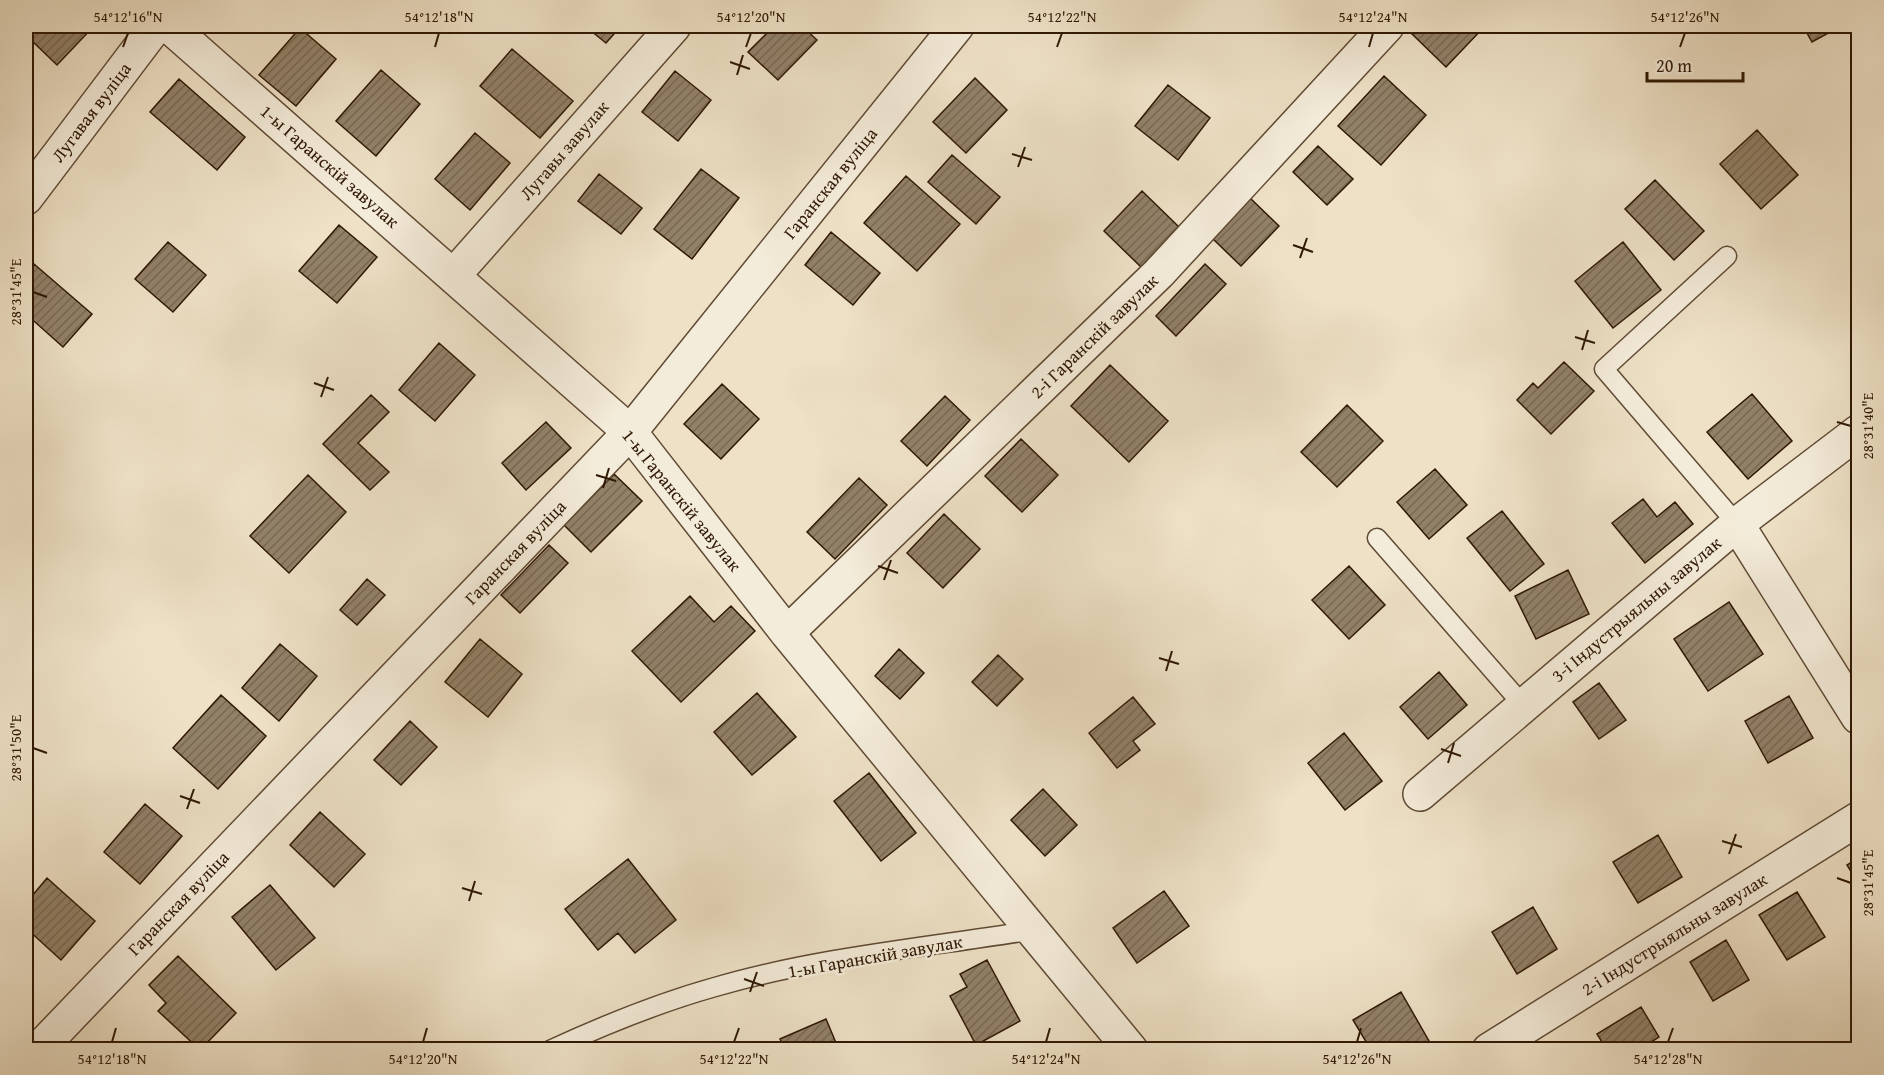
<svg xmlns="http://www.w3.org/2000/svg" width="1884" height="1075" font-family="'Gentium Book Plus',serif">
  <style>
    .building { fill: url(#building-hatch); stroke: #2f1804; stroke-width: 1.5 }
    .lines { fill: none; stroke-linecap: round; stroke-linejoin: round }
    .service-casing { stroke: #5f4a34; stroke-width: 21 }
    .minor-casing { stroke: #5f4a34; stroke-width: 36 }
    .service { stroke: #f4ecda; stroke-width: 18 }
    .minor { stroke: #f4ecda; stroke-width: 33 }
    .ticks { fill: none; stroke: #2f1804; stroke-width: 2 }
    .labels { text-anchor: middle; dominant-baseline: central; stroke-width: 5; stroke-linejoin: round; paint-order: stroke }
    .street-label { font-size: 18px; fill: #2f1804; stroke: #f4ecda }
    .neatline { fill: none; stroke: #2f1804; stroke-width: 2 }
    .ticks-label { font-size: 15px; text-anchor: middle; fill: #2f1804 }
  </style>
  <defs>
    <pattern id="building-hatch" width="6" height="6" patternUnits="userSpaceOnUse" patternTransform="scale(1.5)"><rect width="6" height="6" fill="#928169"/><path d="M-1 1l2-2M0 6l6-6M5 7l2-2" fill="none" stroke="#786954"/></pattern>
  </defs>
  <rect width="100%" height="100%" fill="#eee1c6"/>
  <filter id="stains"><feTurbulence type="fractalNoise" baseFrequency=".00333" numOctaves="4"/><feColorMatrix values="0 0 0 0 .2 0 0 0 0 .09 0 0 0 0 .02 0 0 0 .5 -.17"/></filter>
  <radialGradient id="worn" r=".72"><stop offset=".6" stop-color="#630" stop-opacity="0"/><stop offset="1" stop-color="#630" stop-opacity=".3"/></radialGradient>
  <!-- building -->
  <path class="building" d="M31,26h63l-37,39 -31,-30z
    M585,26h36l-15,17z
    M774,26h28l15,14 -39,40 -30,-28z
    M1417,26h66l1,1 -38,40 -36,-35z
    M1803,26h38l-29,16z
    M300,28l36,31 -40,47 -37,-31z
    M512,49l61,52 -33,37 -60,-52z
    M381,70l39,34 -44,52 -40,-35z
    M675,71l36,29 -33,41 -36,-29z
    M1384,76l42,39 -45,50 -43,-39z
    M975,78l32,32 -41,43 -33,-31z
    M179,79l66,58 -28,33 -67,-58z
    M1168,85l42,33 -32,42 -43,-34z
    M1757,130l41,45 -37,34 -41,-45z
    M475,133l35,30 -40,47 -35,-31z
    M1318,146l35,33 -26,26 -34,-33z
    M952,155l48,42 -24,27 -48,-42z
    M701,169l38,29 -47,61 -38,-30z
    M599,174l43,34 -21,26 -43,-33z
    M906,176l54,48 -43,47 -53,-48z
    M1655,180l49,51 -30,29 -49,-51z
    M1142,191l37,36 -38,40 -37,-36z
    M1250,198l29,28 -38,40 -28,-27z
    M339,225l38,32 -40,46 -38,-32z
    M831,232l49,41 -27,32 -48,-40z
    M168,242l38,33 -33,37 -38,-33z
    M1623,242l38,48 -48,38 -38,-47z
    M34,264l58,50 -29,33 -37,-33v-40z
    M1205,264l21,20 -50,52 -20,-20z
    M439,343l36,32 -40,46 -36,-31z
    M1564,362l30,29 -43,43 -34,-34 16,-17 5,5z
    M1110,365l58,56 -39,41 -58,-56z
    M722,384l37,35 -38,40 -37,-35z
    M1752,394l40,47 -44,38 -41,-47z
    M371,395l18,17 -31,31 31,29 -19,18 -47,-46z
    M945,396l25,24 -43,46 -26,-25z
    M1347,405l36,36 -46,46 -36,-35z
    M546,422l25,26 -45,42 -24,-27z
    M1021,439l37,36 -36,37 -37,-36z
    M1435,469l32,36 -38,34 -32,-37z
    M614,474l28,27 -51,51 -27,-27z
    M308,475l38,37 -57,61 -39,-37z
    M859,478l28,27 -52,54 -28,-27z
    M1643,499l14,18 18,-15 18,22 -48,39 -33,-40z
    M1502,511l42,53 -34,27 -43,-53z
    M944,514l36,35 -37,39 -36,-35z
    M549,545l19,18 -48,50 -19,-18z
    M1349,566l36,39 -36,34 -37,-39z
    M1568,570l21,44 -53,25 -21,-43z
    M367,579l18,16 -28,30 -17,-15z
    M690,596l24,26 17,-16 24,25 -74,71 -49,-51z
    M1729,602l34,52 -55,37 -34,-52z
    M480,639l42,35 -34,43 -43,-35z
    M280,644l37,32 -38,45 -37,-33z
    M899,649l25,24 -24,26 -25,-23z
    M998,655l25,24 -26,27 -25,-24z
    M1439,672l28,33 -39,34 -28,-32z
    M1599,683l27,37 -27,19 -26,-37z
    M757,693l39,44 -44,38 -38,-43z
    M221,695l45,41 -48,53 -45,-41z
    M1789,696l24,42 -45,25 -23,-42z
    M1133,697l22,27 -22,17 7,9 -23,18 -28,-35z
    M410,721l27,26 -36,38 -27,-25z
    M1344,733l38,48 -37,29 -37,-47z
    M869,773l47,60 -35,28 -47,-60z
    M1043,789l34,36 -32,31 -34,-36z
    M145,804l37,32 -42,48 -36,-32z
    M320,812l45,42 -31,33 -44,-42z
    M1658,835l24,42 -44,26 -25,-41z
    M1858,858v25l-11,-18z
    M628,859l48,61 -41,33 -17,-20 -20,17 -33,-41z
    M47,878l48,43 -34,39 -35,-32v-25z
    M270,885l45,53 -39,32 -44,-53z
    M1164,891l25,35 -52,37 -24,-35z
    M1797,892l28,45 -38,23 -28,-45z
    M1533,907l24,42 -40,25 -25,-42z
    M1726,940l23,40 -36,21 -23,-39z
    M178,956l58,57 -36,37 -42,-39 8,-8 -17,-18z
    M987,960l33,61 -44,24 -26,-49 17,-9 -7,-13z
    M1401,992l28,49 -14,9h-44l-18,-30z
    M1641,1007l18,30 -20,13h-32l-10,-16z
    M826,1019l13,31h-54l-5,-11z"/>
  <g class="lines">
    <defs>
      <path id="service" d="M1727,256l-123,113 133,155
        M1377,538l146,167
        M550,1050c54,-25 108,-47 165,-63 102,-30 214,-40 319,-57"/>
      <path id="minor" d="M169,26l461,406 157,201 344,417
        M26,198l130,-172
        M454,275l220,-249
        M1737,524l121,193
        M787,633l372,-360 228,-247
        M1420,794l317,-270 121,-92
        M38,1050l592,-618 327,-406
        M1489,1050l369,-231"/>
    </defs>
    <!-- service casing -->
    <use href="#service" class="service-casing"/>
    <!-- minor casing -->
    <use href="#minor" class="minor-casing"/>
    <!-- service -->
    <use href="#service" class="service"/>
    <!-- minor -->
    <use href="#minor" class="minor"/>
  </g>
  <!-- ticks -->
  <path class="ticks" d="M123,47l5,-14M435,47l4,-14M746,47l5,-14M1057,47l5,-14M1369,47l4,-14M1680,47l5,-14M730,62l20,7M737,75l6,-20M1012,154l20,6M1018,167l7,-20M1293,245l20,7M1300,258l7,-20M33,292l14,5M1575,337l20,6M1582,350l6,-20M314,383l20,7M321,397l7,-20M1837,422l14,4M596,475l20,6M603,488l6,-20M878,566l20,7M884,580l7,-20M1159,658l20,6M1166,671l6,-20M33,748l14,5M1441,749l20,7M1448,763l6,-20M180,796l20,7M187,809l7,-20M1722,841l20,6M1729,854l7,-20M1837,878l14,5M462,888l20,6M469,901l6,-20M744,979l20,7M750,992l7,-20M112,1042l4,-14M423,1042l4,-14M734,1042l5,-14M1046,1042l4,-14M1357,1042l4,-14M1668,1042l5,-14"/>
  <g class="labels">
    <!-- street labels -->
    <g class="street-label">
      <text transform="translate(91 112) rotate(-53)">Лугавая вуліца</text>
      <text transform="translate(564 150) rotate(-49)">Лугавы завулак</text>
      <text transform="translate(330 166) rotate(41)">1-ы Гаранскій завулак</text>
      <text transform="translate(830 183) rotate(-51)">Гаранская вуліца</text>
      <text transform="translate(1094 336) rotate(-44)">2-і Гаранскій завулак</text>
      <text transform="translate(682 500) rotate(51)">1-ы Гаранскій завулак</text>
      <text transform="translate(515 552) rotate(-46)">Гаранская вуліца</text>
      <text transform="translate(1636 609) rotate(-40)">3-і Індустрыяльны завулак</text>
      <text transform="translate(178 903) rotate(-46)">Гаранская вуліца</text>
      <text transform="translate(1674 934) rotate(-32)">2-і Індустрыяльны завулак</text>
      <text transform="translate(875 956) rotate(-10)">1-ы Гаранскій завулак</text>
    </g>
  </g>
  <!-- margin -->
  <rect width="1884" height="1075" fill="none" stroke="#eee1c6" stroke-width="66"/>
  <!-- scale -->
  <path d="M1647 72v9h96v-9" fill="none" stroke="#2f1804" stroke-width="3"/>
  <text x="1656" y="72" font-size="18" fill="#2f1804" stroke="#f4ecda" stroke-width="4.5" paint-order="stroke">20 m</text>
  <rect x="33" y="33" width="1818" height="1009" class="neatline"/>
  <g class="ticks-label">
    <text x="128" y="22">54°12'16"N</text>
    <text x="439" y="22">54°12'18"N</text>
    <text x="751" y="22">54°12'20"N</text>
    <text x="1062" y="22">54°12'22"N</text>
    <text x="1373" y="22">54°12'24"N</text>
    <text x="1685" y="22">54°12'26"N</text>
    <text transform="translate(16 292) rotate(-90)" y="5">28°31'45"E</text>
    <text transform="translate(1868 426) rotate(-90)" y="5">28°31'40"E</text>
    <text transform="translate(16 748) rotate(-90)" y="5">28°31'50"E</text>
    <text transform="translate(1868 883) rotate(-90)" y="5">28°31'45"E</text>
    <text x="112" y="1064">54°12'18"N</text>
    <text x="423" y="1064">54°12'20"N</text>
    <text x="734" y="1064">54°12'22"N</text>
    <text x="1046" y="1064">54°12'24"N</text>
    <text x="1357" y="1064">54°12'26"N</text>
    <text x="1668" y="1064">54°12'28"N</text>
  </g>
  <rect width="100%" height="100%" filter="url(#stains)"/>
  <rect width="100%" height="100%" fill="url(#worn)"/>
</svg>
